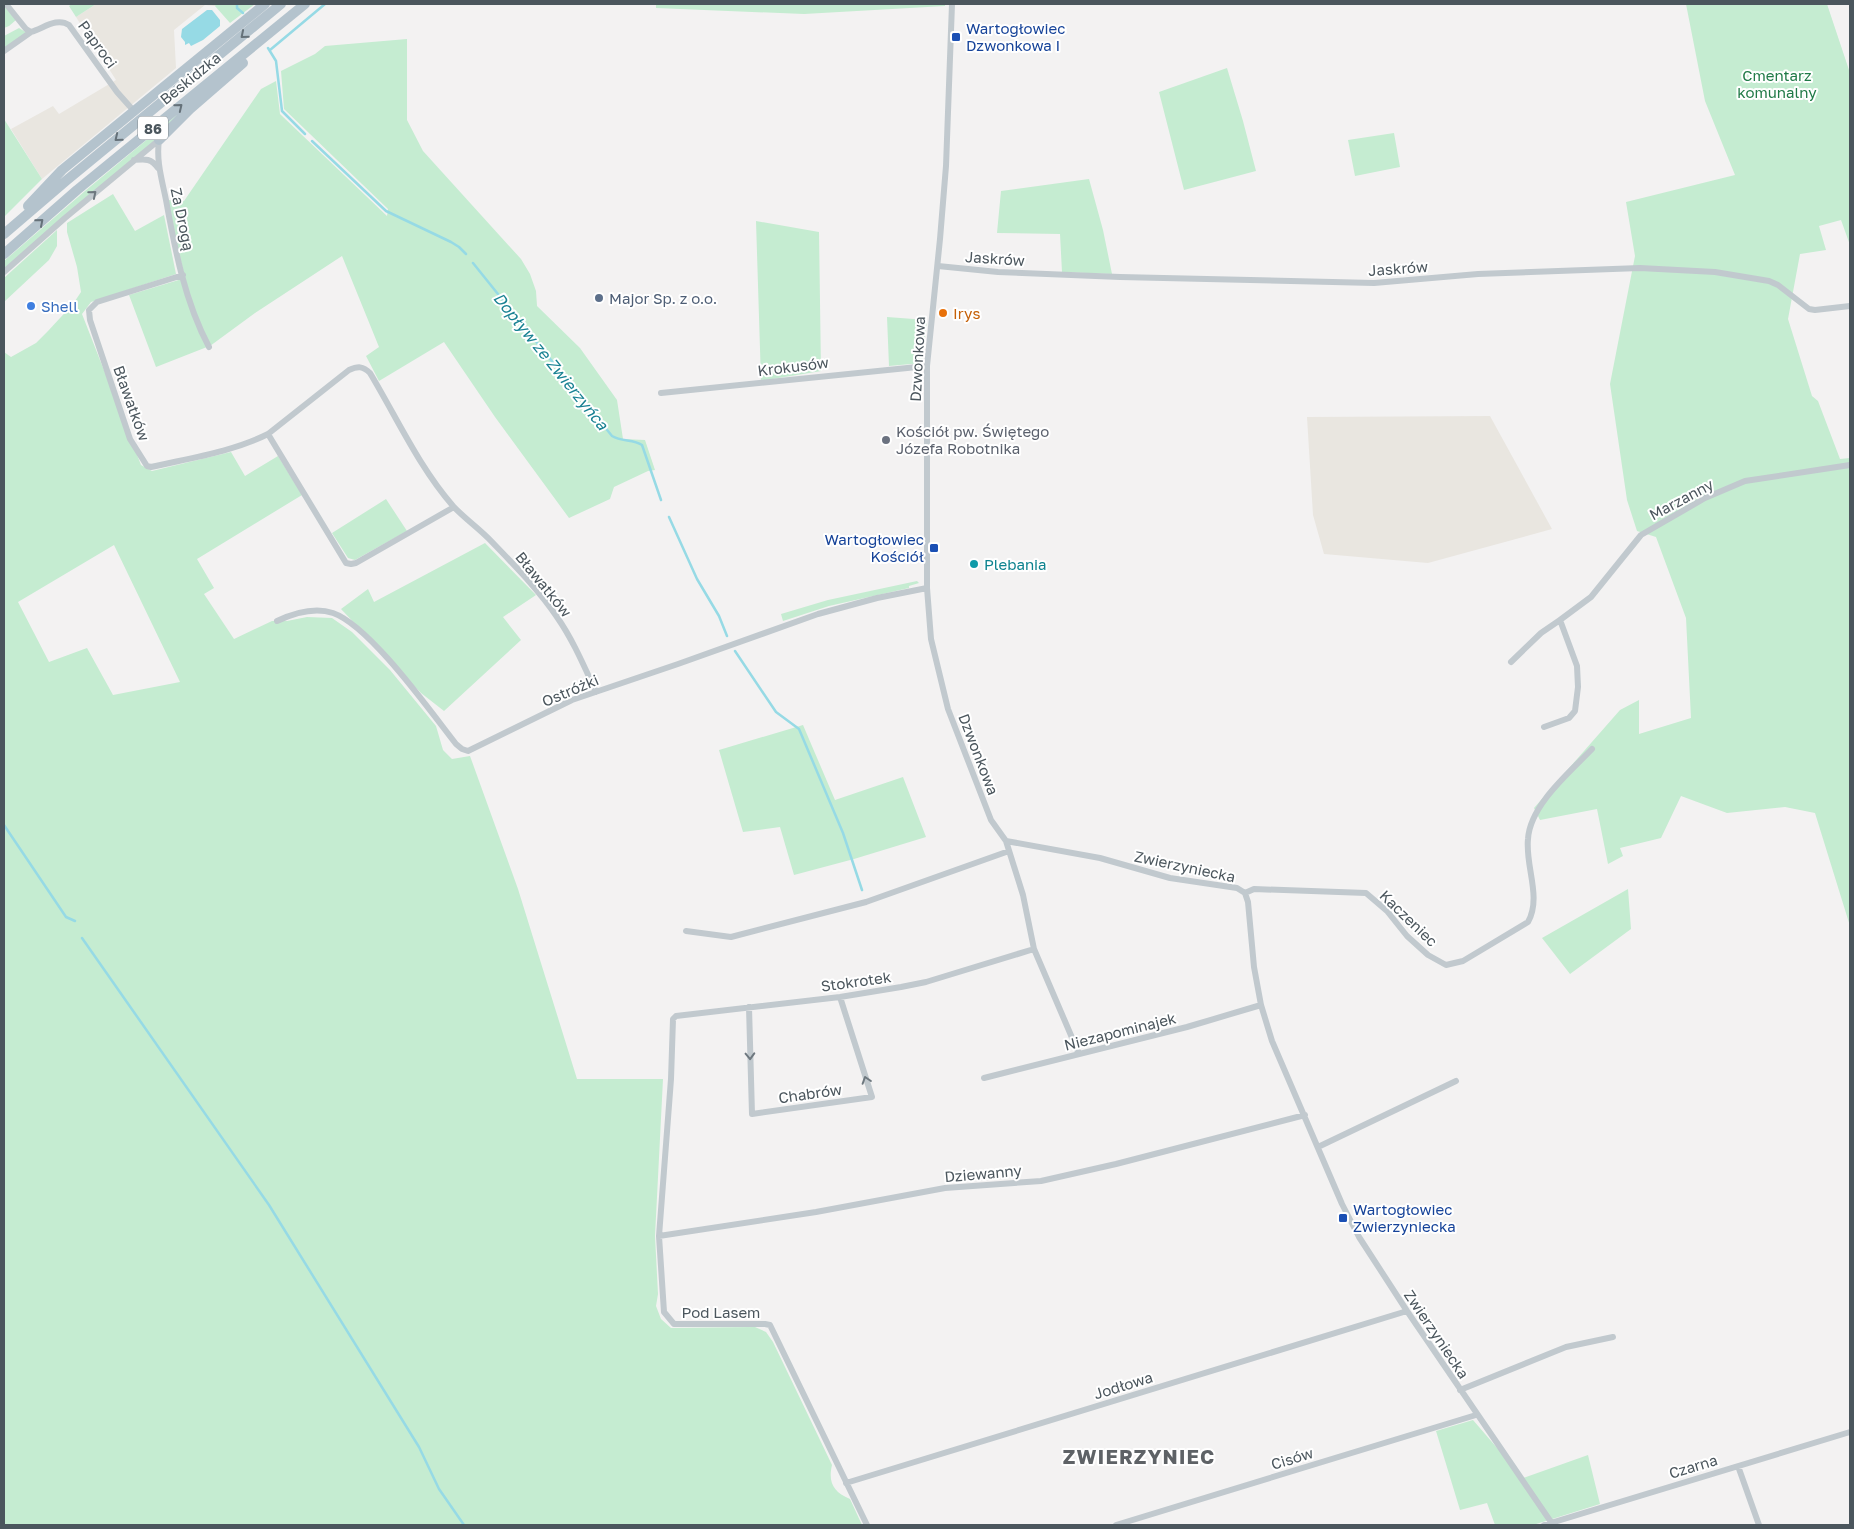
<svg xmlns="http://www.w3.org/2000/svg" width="1854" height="1529" font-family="'Golos Text',sans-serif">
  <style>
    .commercial { fill: #e9e6e0 }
    .green { fill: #c5ecd1; fill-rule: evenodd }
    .water { fill: #96dae5 }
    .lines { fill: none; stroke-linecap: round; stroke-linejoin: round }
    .stream { stroke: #96dae5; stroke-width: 2.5 }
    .minor { stroke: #c1c9ce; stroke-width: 6 }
    .primary { stroke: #b4c3cd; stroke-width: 10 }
    .oneway { stroke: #657179 }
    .oneway2 { stroke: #6e787f }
    .transit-dot { fill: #1a4fb4; stroke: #fff; stroke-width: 2 }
    .service-dot { fill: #5c6f8a; stroke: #fff; stroke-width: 2 }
    .shop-dot { fill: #3f7fe0; stroke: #fff; stroke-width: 2 }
    .food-dot { fill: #e8710a; stroke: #fff; stroke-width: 2 }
    .worship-dot { fill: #6b7280; stroke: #fff; stroke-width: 2 }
    .culture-dot { fill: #0f9aa8; stroke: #fff; stroke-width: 2 }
    .labels { text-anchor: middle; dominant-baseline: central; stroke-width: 4; stroke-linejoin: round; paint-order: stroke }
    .shield { fill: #fff; stroke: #81898e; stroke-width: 1 }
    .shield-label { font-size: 14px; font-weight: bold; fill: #4b565d }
    .transit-label { font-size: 15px; fill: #164399; stroke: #fff; text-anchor: start }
    .street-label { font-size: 15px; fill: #4b565d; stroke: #fff }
    .park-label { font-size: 15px; fill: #207a47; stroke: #fff }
    .service-label { font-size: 15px; fill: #4e5e75; stroke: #fff; text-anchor: start }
    .shop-label { font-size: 15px; fill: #366cbe; stroke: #fff; text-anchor: start }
    .food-label { font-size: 15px; fill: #c56008; stroke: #fff; text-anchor: start }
    .worship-label { font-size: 15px; fill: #5b616d; stroke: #fff; text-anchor: start }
    .culture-label { font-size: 15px; fill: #0d838f; stroke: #fff; text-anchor: start }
    .water-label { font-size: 16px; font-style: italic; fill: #198293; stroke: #fff }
    .district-label { font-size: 20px; font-weight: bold; letter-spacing: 1px; fill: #5e6266; stroke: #fff }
  </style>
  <rect width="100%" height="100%" fill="#f3f2f2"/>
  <!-- commercial -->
  <path class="commercial" d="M96,4h120l-1,2 -10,-1 -31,25 2,38 -134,111 -31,-50 42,-23 6,8 57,-34 -40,-63z
    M1490,416l62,113 -124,34 -104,-9 -11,-39 -6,-98z"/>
  <!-- green -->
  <path class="green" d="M72,4h24l-20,13 -7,-11z
    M216,4h39l-25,19 -15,-17z
    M656,4h289v2l-141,8 -148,-6z
    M1686,4h141l23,69v172l-9,-25 -22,6 7,24 -26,4 -12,65 24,77 6,5 22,58 10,-1v468l-35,-113 -30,-6 -58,6 -46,-17 -20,42 -41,10 3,8 -15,8 -11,-55 -57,11 -6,-12 86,-98 19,-10v34l52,-16 -5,-100 -30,-81 -19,-6 -10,-31 -17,-116 25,-128 -9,-54 109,-27 -30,-74z
    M4,6l12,14 -7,6 -5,2z
    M19,28l8,5 -23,15v-12z
    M407,39v81l16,31 98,108 9,15 6,17 1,15 43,42 37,52 6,39 22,1 10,30 -7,1 -34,16 -4,12 -41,19 -74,-101 -51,-75 -65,39 -13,-25 13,-9 -37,-91 -87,57 -45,33c-23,-46 -32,-97 -42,-146l16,1 77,-112 15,-8 4,33 107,102 1,-7 -104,-100 -3,-38 34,-17 10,-8z
    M1227,68l16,53 13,50 -72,19 -25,-98z
    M185,108l-31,33 -150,129v-9l81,-70z
    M4,119l38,60 -38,38z
    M1394,133l6,34 -45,9 -7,-36z
    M1089,179l14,51 9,44 -50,-2 -2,-38 -63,-1 4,-42z
    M113,194l22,37 29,-16 12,59 -85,28 -9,12 59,151 11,6 79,-19 14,24 33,-20 24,39 -105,64 17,29 -10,6 30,45 38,-18h15l20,-4 25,1 20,14 38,38 46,56 7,24 9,9 18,-3 48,133 59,190h86l-8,157 3,58 -2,12 5,13 10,9 84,-1 11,5 7,10 59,123c-4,17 1,27 18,34l12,26h-858v-1173l7,5 25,-14 12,-12 25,-27 8,-12 -4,-25 -10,-35v-9zM114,545l66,137 -67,13 -26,-47 -38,14 -31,-60z
    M756,221l63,11 2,139 -60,10z
    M57,230v16l-8,14 -45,42v-24z
    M182,279l25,68 -51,20 -27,-72z
    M887,317l40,3 -5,43 -33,3z
    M386,499l21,32 -52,29 -7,-2 -16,-25z
    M485,543l51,52 -33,22 18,23 -77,71 -23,-18 -80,-84 27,-20 6,13z
    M917,581l2,2 -10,3v2l-80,18 -46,15 -2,-7 47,-14z
    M803,725l32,75 68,-23 23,60 -72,22 -60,16 -14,-48 -37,5 -24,-82z
    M1628,889l3,40 -61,45 -28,-36z
    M1473,1420l50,58 65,-23 12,49 -67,21h-38l-8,-22 -27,7 -24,-79z"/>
  <!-- water -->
  <path class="water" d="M207,10h5l8,10v6l-17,14 -12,6 -2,-3 -4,2v-3l-4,-5 1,-8z"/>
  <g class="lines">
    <!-- stream -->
    <path class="stream" d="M237,4v4l6,5
      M268,48l8,13 6,50 23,23
      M270,50l55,-46
      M312,141l74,70 65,31 8,5 7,7
      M473,263l139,173c10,6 21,3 30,9l19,55
      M669,517l28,62 22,37 8,20
      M735,651l41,61 23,17 44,104 19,57
      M4,825l62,92 9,4
      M82,938l187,267 150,242 20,42 25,36"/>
    <!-- minor -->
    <path class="minor" d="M6,4l20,25 5,3c13,-4 26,-15 38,-7l48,67 16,18
      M952,4l-6,162 -6,73 -13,127v222l4,51 17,70 43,111 15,21 17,54 11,54 45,105
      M4,51l27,-19
      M159,140c-3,21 3,40 7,60 9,50 19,102 43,147
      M134,160c11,-1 17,-2 24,8
      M938,266l60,6 122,5 254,6 104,-9 162,-6 75,4 54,9 9,4 31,24 6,1 35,-4
      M4,272l61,-54 94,-78
      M183,275l-86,27 -8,8 1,10 40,119 17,27 4,1c39,-9 81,-15 117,-33l81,-64c9,-4 14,-4 21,3 27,45 49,94 83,133 12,13 27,23 39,36 23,24 47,48 65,75 16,23 27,49 39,75
      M661,393l266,-27
      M268,434l78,129 5,1 5,-1 98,-56
      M277,621c17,-8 38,-14 56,-8 37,13 97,98 123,131l6,5 6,2 104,-51 106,-36 140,-50 59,-16 50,-10
      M1511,662l30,-29 19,-13
      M1544,727l25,-9 6,-7 3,-24 -1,-21 -17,-46 31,-23 50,-62 64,-37 40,-17 105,-16
      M1006,841l94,17 70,20 67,10 8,5 3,9 6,65 7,38 11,36 70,163 17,33 48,74 146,214
      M1245,893l9,-4 112,4 21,18 20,25 21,19 18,10 17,-4 65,-39c14,-25 -3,-56 0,-83 2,-34 42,-67 64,-90
      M686,931l45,6 135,-35 143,-51
      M749,1007l3,107 120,-17 -32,-100
      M984,1078l203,-51 74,-22
      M1318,1147l138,-66
      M659,1236l157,-24 129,-24 96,-7 75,-17 189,-49
      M1460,1390l106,-43 47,-10
      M1738,1466l21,59
      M846,1483l561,-172
      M867,1525l-97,-200 -5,-1h-91l-10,-12 -5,-76 12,-157 2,-60 3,-3 164,-19 61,-10 25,-5 108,-33
      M1116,1525l360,-110
      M1544,1525l306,-93"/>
    <!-- primary -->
    <path class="primary" d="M159,140l31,-31 53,-46
      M28,206l34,-36 203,-166
      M4,234l63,-54 214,-176
      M4,254l73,-64 228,-186"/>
  </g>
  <!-- one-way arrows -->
  <defs><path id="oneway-chevron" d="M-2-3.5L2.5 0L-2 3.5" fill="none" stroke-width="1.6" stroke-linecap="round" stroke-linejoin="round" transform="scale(1.25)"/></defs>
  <g class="oneway">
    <use href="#oneway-chevron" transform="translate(244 35) rotate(140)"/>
    <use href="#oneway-chevron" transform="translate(179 107) rotate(-39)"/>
    <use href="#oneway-chevron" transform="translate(118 138) rotate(141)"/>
    <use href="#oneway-chevron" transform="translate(40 222) rotate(-41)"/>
  </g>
  <g class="oneway2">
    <use href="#oneway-chevron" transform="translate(93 194) rotate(-40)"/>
    <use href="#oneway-chevron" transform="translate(750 1056) rotate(88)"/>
    <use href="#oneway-chevron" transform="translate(866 1080) rotate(-108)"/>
  </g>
  <!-- markers -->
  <g class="transit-dot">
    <rect x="951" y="32" width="10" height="10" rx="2.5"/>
    <rect x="929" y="543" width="10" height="10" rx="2.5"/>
    <rect x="1338" y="1213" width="10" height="10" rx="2.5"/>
  </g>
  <circle class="service-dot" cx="599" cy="298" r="5"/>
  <circle class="shop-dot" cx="31" cy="306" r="5"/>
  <circle class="food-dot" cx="943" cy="313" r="5"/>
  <circle class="worship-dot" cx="886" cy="440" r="5"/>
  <circle class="culture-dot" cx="974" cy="564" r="5"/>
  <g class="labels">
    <!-- shield labels -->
    <rect class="shield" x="138" y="116.5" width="30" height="23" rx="4"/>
    <g class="shield-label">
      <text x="153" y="128">86</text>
    </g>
    <!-- transit labels -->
    <g class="transit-label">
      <text x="966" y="28">Wartogłowiec<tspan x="966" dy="17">Dzwonkowa I</tspan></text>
      <text x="924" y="539" text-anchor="end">Wartogłowiec<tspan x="924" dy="17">Kościół</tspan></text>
      <text x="1353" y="1209">Wartogłowiec<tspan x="1353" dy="17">Zwierzyniecka</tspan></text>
    </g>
    <!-- street labels -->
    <g class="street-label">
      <text transform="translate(98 44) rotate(54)">Paproci</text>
      <text transform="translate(190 78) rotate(-39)">Beskidzka</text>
      <text transform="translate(183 219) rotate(78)">Za Drogą</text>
      <text transform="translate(995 258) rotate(4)">Jaskrów</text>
      <text transform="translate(1398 268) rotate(-4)">Jaskrów</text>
      <text transform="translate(917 359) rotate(-87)">Dzwonkowa</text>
      <text transform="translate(793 366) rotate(-7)">Krokusów</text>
      <text transform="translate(132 403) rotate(70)">Bławatków</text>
      <text transform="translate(1681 499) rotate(-28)">Marzanny</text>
      <text transform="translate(544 584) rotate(51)">Bławatków</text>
      <text transform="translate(570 690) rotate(-23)">Ostróżki</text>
      <text transform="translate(979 754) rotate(69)">Dzwonkowa</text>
      <text transform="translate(1185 866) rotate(12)">Zwierzyniecka</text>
      <text transform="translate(1409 918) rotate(44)">Kaczeniec</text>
      <text transform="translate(856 981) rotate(-8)">Stokrotek</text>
      <text transform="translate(1120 1031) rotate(-14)">Niezapominajek</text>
      <text transform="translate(810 1093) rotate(-8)">Chabrów</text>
      <text transform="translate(983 1173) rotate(-5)">Dziewanny</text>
      <text x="721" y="1312">Pod Lasem</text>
      <text transform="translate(1437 1334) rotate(56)">Zwierzyniecka</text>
      <text transform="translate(1123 1385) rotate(-17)">Jodłowa</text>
      <text transform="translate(1292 1458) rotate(-17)">Cisów</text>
      <text transform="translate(1693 1466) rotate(-17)">Czarna</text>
    </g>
    <!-- park labels -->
    <g class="park-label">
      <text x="1777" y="75">Cmentarz<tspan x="1777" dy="17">komunalny</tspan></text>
    </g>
    <!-- service labels -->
    <g class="service-label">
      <text x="609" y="298">Major Sp. z o.o.</text>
    </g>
    <!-- shop labels -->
    <g class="shop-label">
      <text x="41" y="306">Shell</text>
    </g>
    <!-- food labels -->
    <g class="food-label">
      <text x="953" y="313">Irys</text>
    </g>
    <!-- worship labels -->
    <g class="worship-label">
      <text x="896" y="431">Kościół pw. Świętego<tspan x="896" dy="17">Józefa Robotnika</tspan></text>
    </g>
    <!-- culture labels -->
    <g class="culture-label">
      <text x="984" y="564">Plebania</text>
    </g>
    <!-- water labels -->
    <g class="water-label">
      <text transform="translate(551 361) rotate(51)">Dopływ ze Zwierzyńca</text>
    </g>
    <!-- district labels -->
    <g class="district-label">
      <text x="1139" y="1456">ZWIERZYNIEC</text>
    </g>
  </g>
  <!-- border -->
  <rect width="1854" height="1529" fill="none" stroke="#4b565d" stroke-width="10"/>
</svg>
